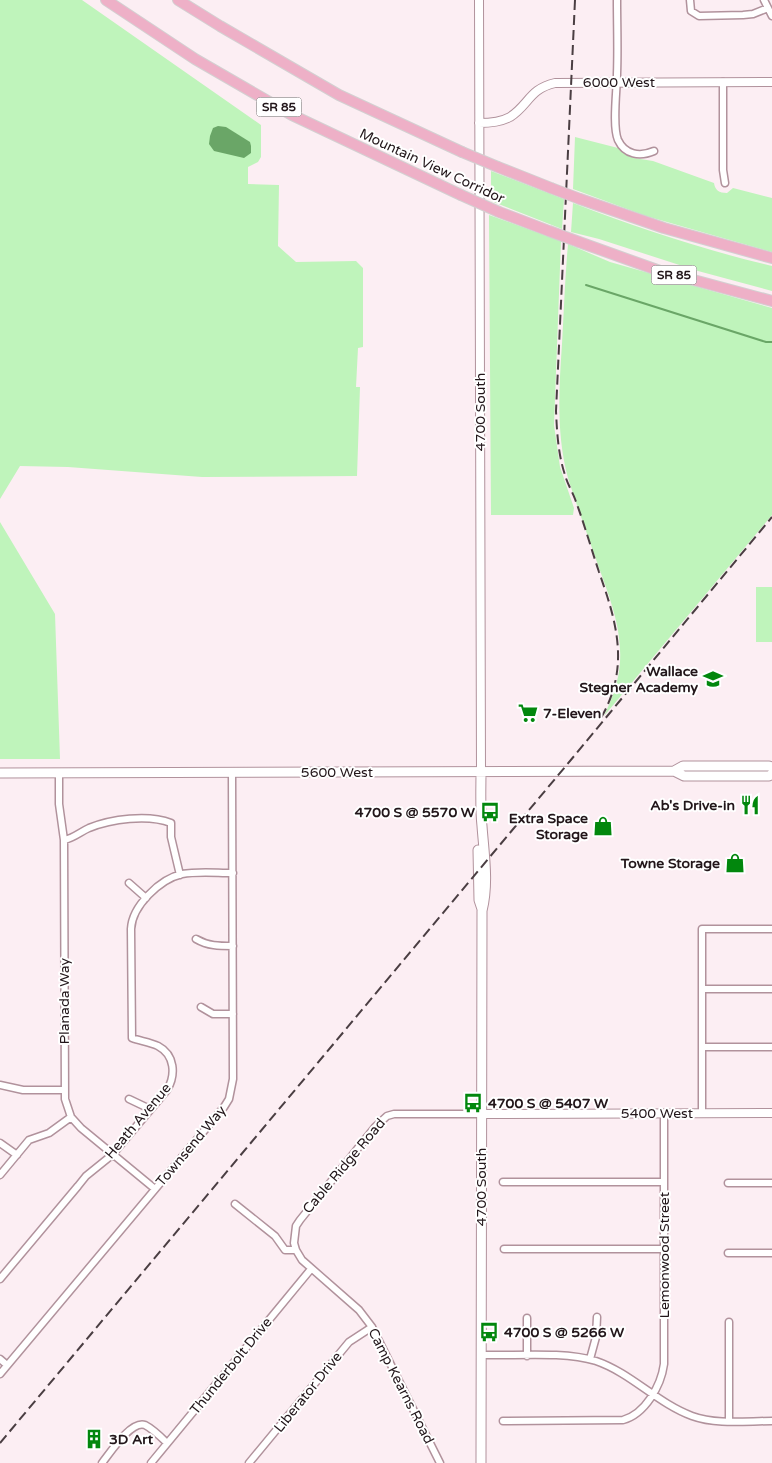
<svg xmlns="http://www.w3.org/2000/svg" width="772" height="1463" font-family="'Varela Round',sans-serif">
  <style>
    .green { fill: #bff4bb }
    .water { fill: #6aa667 }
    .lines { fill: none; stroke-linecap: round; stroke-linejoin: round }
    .stream { stroke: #6aa667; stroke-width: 2 }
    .minor-casing { stroke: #b1929c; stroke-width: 9 }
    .tertiary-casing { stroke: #b1929c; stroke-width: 10 }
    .secondary-casing { stroke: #b1929c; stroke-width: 11 }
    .trunk-casing { stroke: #d3d0d1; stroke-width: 12 }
    .minor { stroke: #fff; stroke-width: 6 }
    .tertiary { stroke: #fff; stroke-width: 8 }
    .secondary { stroke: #fff; stroke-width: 9 }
    .trunk { stroke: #eeb0c7; stroke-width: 10 }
    .rail { stroke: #4a3e42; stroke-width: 2; stroke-dasharray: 10 5; stroke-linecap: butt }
    .trunk-bridge-casing { stroke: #d3d0d1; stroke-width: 12; stroke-linecap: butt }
    .trunk-bridge { stroke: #eeb0c7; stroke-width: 10 }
    .labels { text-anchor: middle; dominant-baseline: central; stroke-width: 4; stroke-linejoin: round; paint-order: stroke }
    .shield { fill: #fff; stroke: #645c5f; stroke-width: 1 }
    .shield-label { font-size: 12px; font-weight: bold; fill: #22161a }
    .street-label { font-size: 14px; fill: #22161a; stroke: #fff }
    .poi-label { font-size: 14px; font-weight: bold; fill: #22161a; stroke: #fff; text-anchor: end }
  </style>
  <rect width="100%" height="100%" fill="#fceef3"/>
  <!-- green -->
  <path class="green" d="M0,0h82l179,125v32l-3,5 -10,5v17l31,1 -1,61 18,16 60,-1 7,7v79l-5,1 -2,39h4l-3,89 -155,1 -134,-10 -48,-1 -20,33z
    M575,137l43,11 8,7 8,3 19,3 61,22c1,7 5,10 13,10l6,-5 39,10v54l-126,-36 -73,-27z
    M491,171l73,28 -2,30 -71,-28z
    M573,203c65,25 131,47 199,63v25l-74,-20 -99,-32 -28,-7z
    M489,215l72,26 -7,184 6,42 14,41 -1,7h-82z
    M568,244l42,18 162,46v207l-168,201c8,-17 15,-35 16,-54 2,-35 -11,-66 -22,-97 -10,-29 -21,-58 -30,-87 -12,-45 -9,-89 -6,-134 2,-34 3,-67 6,-100z
    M0,522l55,92 5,145h-60z
    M756,587h16v55h-16z"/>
  <!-- water -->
  <path class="water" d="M218,126l8,1 24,15 1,4v7l-7,5 -30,-7 -5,-7 1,-8 3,-8z"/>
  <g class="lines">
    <!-- stream -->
    <path class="stream" d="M586,285l180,57h6"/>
    <defs>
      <path id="minor" d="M617,0c0,25 1,49 0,74 0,16 -5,52 1,66 7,15 22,17 36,11
        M690,0l1,11 8,5 44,-1 10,-1 15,-6
        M764,0l8,16
        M723,82v88l2,13
        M59,773v31l5,36 1,259 6,18 10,11 74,61
        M64,840c10,-2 16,-8 25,-12 22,-9 59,-14 82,-5v14l9,38
        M129,883l17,15
        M196,939c12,7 23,7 37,7
        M702,989h70
        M201,1007l12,7h20
        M702,1047h70
        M0,1085l23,5h41
        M129,1099l21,10
        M702,1113v-184h70
        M0,1143l17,12
        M0,1175l29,-35 20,-7 22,-16
        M503,1182h161
        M728,1183h44
        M235,1204l40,32 10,14h11
        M504,1249h160
        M728,1253h44
        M0,1279l78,-93 8,-10 26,-21 55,-65c9,-15 8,-35 -9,-44 -8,-4 -18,-5 -26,-8l-1,-109c1,-23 29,-50 51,-55 16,-3 34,-1 51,-1
        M527,1318v38
        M729,1322v99
        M481,1355c35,1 82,-4 115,6 35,12 61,42 96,55 25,9 54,5 80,5
        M0,1359l7,6
        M590,1359l6,-22 1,-20
        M0,1374l224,-267 5,-8 4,-20 -1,-307
        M503,1421l120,-1c22,-6 38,-34 41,-56v-251
        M102,1463c8,-10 29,-43 43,-38 8,4 16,12 22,18
        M151,1463l160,-194
        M249,1463l100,-121 23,-15
        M440,1463l-68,-136 -13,-17 -57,-50 -6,-10 -2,-7 2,-17 4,-6 75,-93 12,-11 7,-2h87"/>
      <path id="tertiary" d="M479,0l2,771
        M479,123c11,0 22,-1 31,-6 19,-12 19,-28 45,-34l217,-1
        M481,1114l291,-1"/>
      <path id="secondary" d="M481,771c0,18 -1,37 1,55 2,28 7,57 0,85l-1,552
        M674,771l9,-5h86l3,1
        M0,773l674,-2 10,5h85l3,-2
        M478,850l1,50 3,9"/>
      <path id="trunk" d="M106,0l89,59 97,56 169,80
        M178,0l42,26 119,69 123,57
        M498,167l53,21
        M580,199l84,29 108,30
        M499,212l50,19
        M579,242l81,29 112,30"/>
    </defs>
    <!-- minor casing -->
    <use href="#minor" class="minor-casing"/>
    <!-- tertiary casing -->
    <use href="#tertiary" class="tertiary-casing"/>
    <!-- secondary casing -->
    <use href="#secondary" class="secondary-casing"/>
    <!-- trunk casing -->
    <use href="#trunk" class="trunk-casing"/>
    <!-- minor -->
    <use href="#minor" class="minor"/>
    <!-- tertiary -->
    <use href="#tertiary" class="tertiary"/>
    <!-- secondary -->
    <use href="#secondary" class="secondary"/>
    <!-- trunk -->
    <use href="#trunk" class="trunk"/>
    <!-- rail -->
    <path class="rail" d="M575,0l-19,411c1,21 2,43 9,64 2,8 7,16 10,24 9,24 16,49 24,73 18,51 31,95 2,146
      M0,1443l575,-688 197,-238"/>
    <defs>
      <path id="trunk-bridge" d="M462,152l36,15
        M551,188l29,11
        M461,195l38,17
        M549,231l30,11"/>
    </defs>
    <!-- trunk-bridge casing -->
    <use href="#trunk-bridge" class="trunk-bridge-casing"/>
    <!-- trunk-bridge -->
    <use href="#trunk-bridge" class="trunk-bridge"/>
  </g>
  <!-- icons -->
  <defs>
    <symbol id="school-bare" viewBox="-9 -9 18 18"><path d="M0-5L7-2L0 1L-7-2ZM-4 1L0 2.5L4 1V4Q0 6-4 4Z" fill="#02870d" stroke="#fff" stroke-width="2.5" paint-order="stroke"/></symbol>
    <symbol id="supermarket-bare" viewBox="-9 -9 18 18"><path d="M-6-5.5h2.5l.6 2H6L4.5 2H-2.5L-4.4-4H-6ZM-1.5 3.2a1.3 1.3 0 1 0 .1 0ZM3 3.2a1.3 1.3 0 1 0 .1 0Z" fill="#02870d" stroke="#fff" stroke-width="2.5" paint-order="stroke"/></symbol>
    <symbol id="restaurant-bare" viewBox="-9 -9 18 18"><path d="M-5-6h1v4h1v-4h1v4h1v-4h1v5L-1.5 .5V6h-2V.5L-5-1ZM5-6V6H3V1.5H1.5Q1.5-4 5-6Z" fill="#02870d" stroke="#fff" stroke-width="2.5" paint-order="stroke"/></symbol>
    <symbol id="bus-bare" viewBox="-9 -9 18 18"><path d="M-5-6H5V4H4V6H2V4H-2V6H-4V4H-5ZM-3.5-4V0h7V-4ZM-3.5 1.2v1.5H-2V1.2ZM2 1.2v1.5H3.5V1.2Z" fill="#02870d" stroke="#fff" stroke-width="2.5" paint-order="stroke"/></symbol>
    <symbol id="shop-bare" viewBox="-9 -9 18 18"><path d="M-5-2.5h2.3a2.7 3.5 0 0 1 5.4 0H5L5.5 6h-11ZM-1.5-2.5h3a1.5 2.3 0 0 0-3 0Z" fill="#02870d" stroke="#fff" stroke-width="2.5" paint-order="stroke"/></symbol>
    <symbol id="building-bare" viewBox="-9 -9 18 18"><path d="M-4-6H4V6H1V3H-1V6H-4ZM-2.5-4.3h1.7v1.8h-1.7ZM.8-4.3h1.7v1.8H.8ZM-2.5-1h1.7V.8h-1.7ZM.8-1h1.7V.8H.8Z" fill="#02870d" stroke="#fff" stroke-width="2.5" paint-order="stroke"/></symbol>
  </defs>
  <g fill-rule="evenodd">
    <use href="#school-bare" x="699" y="665" width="28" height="28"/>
    <use href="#supermarket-bare" x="514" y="699" width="28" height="28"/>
    <use href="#restaurant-bare" x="736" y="791" width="28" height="28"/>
    <use href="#bus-bare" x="476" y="798" width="28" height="28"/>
    <use href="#shop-bare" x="589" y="812" width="28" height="28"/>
    <use href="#shop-bare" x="721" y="849" width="28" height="28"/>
    <use href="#bus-bare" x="459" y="1089" width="28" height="28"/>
    <use href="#bus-bare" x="475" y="1318" width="28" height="28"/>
    <use href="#building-bare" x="80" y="1425" width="28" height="28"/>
  </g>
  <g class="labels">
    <!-- shield labels -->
    <g class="shield">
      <rect x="256.5" y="97.5" width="45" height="19" rx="4"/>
      <rect x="651.5" y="265.5" width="45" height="19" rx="4"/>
    </g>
    <g class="shield-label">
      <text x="279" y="107">SR 85</text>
      <text x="674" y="275">SR 85</text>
    </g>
    <!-- street labels -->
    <g class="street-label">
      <text x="619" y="82">6000 West</text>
      <text transform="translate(432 166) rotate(25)">Mountain View Corridor</text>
      <text transform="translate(480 412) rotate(-90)">4700 South</text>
      <text x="337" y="772">5600 West</text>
      <text transform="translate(64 1001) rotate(-90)">Planada Way</text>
      <text x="657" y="1113">5400 West</text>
      <text transform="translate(138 1121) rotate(-50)">Heath Avenue</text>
      <text transform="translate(191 1146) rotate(-50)">Townsend Way</text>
      <text transform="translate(344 1166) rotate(-50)">Cable Ridge Road</text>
      <text transform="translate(481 1187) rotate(-90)">4700 South</text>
      <text transform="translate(664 1255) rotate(-90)">Lemonwood Street</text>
      <text transform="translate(231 1366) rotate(-51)">Thunderbolt Drive</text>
      <text transform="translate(401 1386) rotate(63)">Camp Kearns Road</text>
      <text transform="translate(308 1392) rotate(-51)">Liberator Drive</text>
    </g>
    <!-- poi labels -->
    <g class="poi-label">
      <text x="698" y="671">Wallace<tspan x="698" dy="16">Stegner Academy</tspan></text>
      <text x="543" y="713" text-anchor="start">7-Eleven</text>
      <text x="735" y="805">Ab's Drive-in</text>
      <text x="475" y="812">4700 S @ 5570 W</text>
      <text x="588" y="818">Extra Space<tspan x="588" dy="16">Storage</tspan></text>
      <text x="720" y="863">Towne Storage</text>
      <text x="488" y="1103" text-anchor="start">4700 S @ 5407 W</text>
      <text x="504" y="1332" text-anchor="start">4700 S @ 5266 W</text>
      <text x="109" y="1439" text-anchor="start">3D Art</text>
    </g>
  </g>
</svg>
